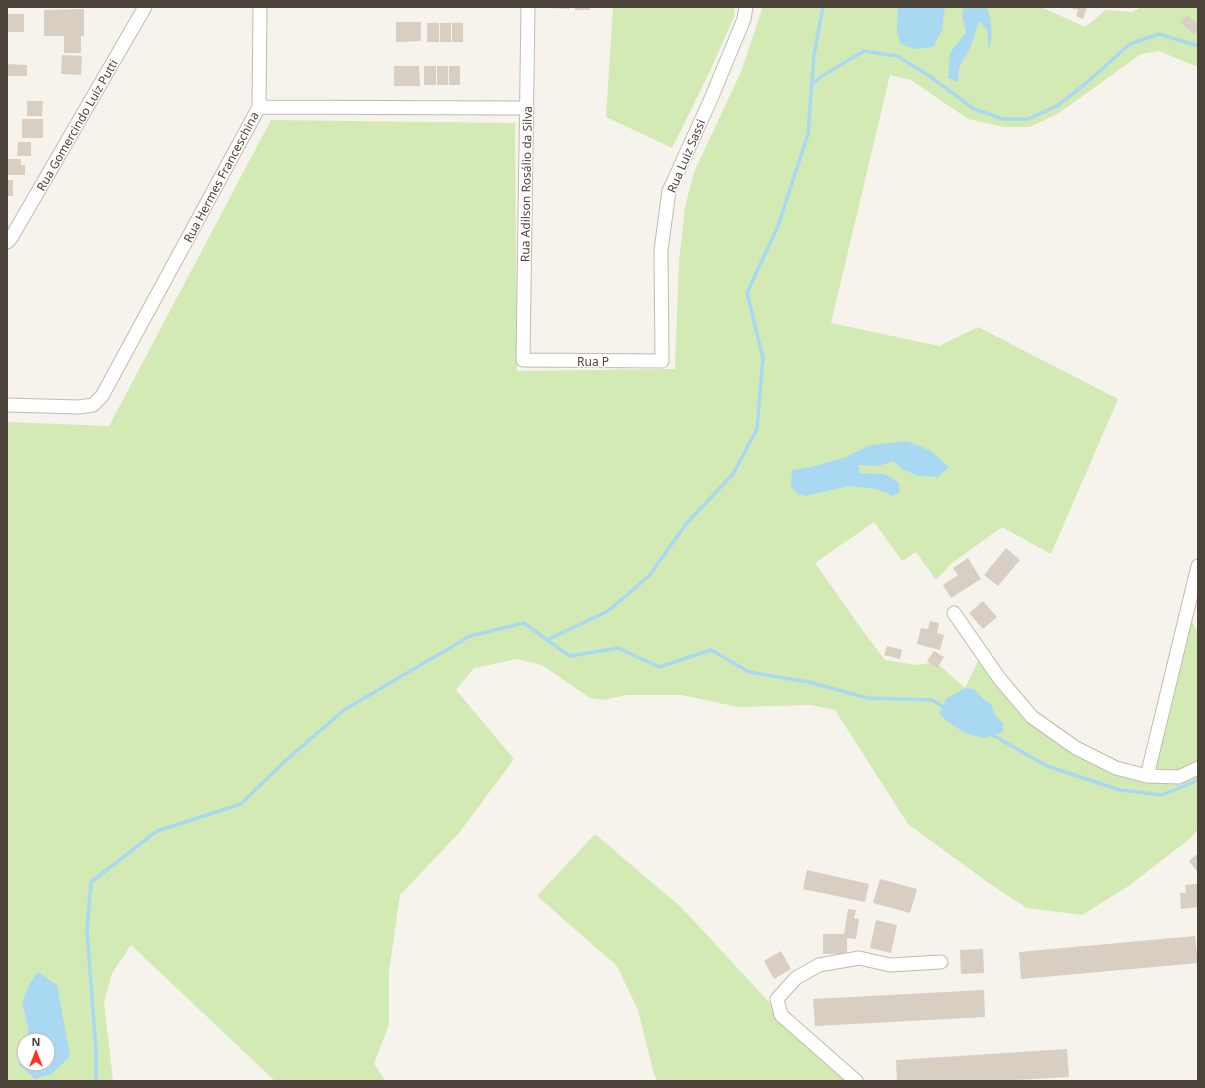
<svg xmlns="http://www.w3.org/2000/svg" width="1205" height="1088" font-family="'Noto Sans',sans-serif">
  <style>
    .green { fill: #d4eab5; fill-rule: evenodd }
    .water { fill: #a9d8f2 }
    .lines { fill: none; stroke-linecap: round; stroke-linejoin: round }
    .stream { stroke: #a9d8f2; stroke-width: 3.5 }
    .building { fill: #d8cec1 }
    .minor-casing { stroke: #c2baae; stroke-width: 15 }
    .minor { stroke: #fff; stroke-width: 13 }
    .labels { text-anchor: middle; dominant-baseline: central; stroke-width: 3; stroke-linejoin: round; paint-order: stroke }
    .street-label { font-size: 12px; fill: #4b4339; stroke: #fff }
  </style>
  <rect width="100%" height="100%" fill="#f6f2ec"/>
  <!-- green -->
  <path class="green" d="M613,7h122l-1,10 -24,54 -38,77 -66,-31z
    M762,7h279l44,20 21,-17 26,2 10,-5h53l3,1v59l-39,-16 -18,3 -82,59 -29,14h-26l-36,-8 -57,-39 -21,-5 -59,248 108,23 39,-19 140,72 -67,155 -49,-27 -50,36 -16,17 -20,-28 -14,9 -28,-39 -59,41 48,68 22,29 32,5 19,-3 29,26 17,-35 50,64 44,31 71,28 44,-156 7,12v198l-11,11 -60,46 -45,28 -55,-7 -37,-24 -82,-60 -73,-114 -24,-5 -73,2 -56,-12h-55l-24,5 -13,-2 -48,-33 -25,-6 -43,9 -18,22 58,69 -55,74 -59,62 -11,76v53l-15,40 12,17h-111l-144,-136 -19,28 -8,29 9,79h-106v-659l102,4 162,-306 244,3 2,248 158,-2 4,-108 6,-54 9,-35 47,-100 20,-60zM22,1002l48,54 -35,23 -17,-15 6,-7v-17h4v-12z
    M595,834l87,74 99,107 75,66h-199l-3,-7 -16,-64 -21,-44 -80,-70z"/>
  <!-- water -->
  <path class="water" d="M898,7h47l-3,23 -9,17 -19,2 -14,-6 -3,-12z
    M964,7h23c5,16 6,26 2,43l-2,-20 -8,-9 -8,25 -12,22 -1,14 -10,-4 2,-25 16,-21 -4,-17z
    M908,441l23,10 18,16 -11,10 -20,-1 -16,-7 -8,-8 -16,5 -20,-1 2,8 25,1 14,9 1,9 -7,4 -16,-7 -29,-3 -42,10 -8,-2 -7,-7 1,-17 19,-3 33,-9 26,-13z
    M965,688l9,1 8,9 9,6 4,11 8,8v9l-19,6 -17,-4 -16,-10 -12,-10 7,-15z
    M38,972l19,13 13,71 -18,18 -17,5 -17,-15 6,-7v7h24v-24h-20v-12l-6,-26 8,-19z"/>
  <g class="lines">
    <!-- stream -->
    <path class="stream" d="M812,84l10,-8 42,-25 33,5 31,19 46,34 29,10h25l29,-13 27,-21 46,-41 29,-10 39,12
      M547,640l23,16 48,-8 41,19 52,-17 38,22 60,10 59,16 64,2 13,8
      M989,733l58,33 73,24 42,5 36,-15
      M96,1081v-31l-9,-120 4,-48 66,-51 84,-27 43,-42 60,-52 126,-74 54,-13 23,17 61,-29 41,-35 37,-52 47,-50 24,-45 6,-71 -16,-65 31,-67 30,-92 6,-79 9,-48"/>
  </g>
  <!-- building -->
  <path class="building" d="M550,7h19v2l-19,-1z
    M575,7h15v3h-15z
    M1071,7h16l-4,12 -7,-3 2,-6 -7,-2z
    M84,9v27h-3v17h-17v-17h-20v-26z
    M7,14h17v18h-17z
    M1187,15l11,9v5l-4,5 -14,-12z
    M396,22h25v19l-25,1z
    M427,23h12v19h-12z
    M440,23h11v19h-11z
    M452,23h11v19h-11z
    M62,55l20,1 -1,19 -20,-1z
    M7,64l20,1v11h-20z
    M394,66h25l1,20h-26z
    M424,66h12v19h-12z
    M437,66h11v19h-11z
    M449,66h11v19h-11z
    M27,101h16l-1,15h-15z
    M22,119h21v19h-21z
    M18,142h13v14h-14z
    M8,159h13v6h4v10h-18z
    M7,180h6v16h-6z
    M1006,548l14,12 -22,26 -14,-11z
    M968,558l13,21 -30,19 -8,-13 15,-10 -5,-7z
    M983,601l14,16 -14,12 -14,-16z
    M930,621l9,2 -2,10 7,2 -4,15 -23,-6 4,-16 7,1z
    M887,646l15,4 -2,9 -16,-4z
    M934,651l10,6 -7,11 -10,-7z
    M1198,853v20l-9,-12z
    M807,870l62,14 -4,18 -62,-13z
    M880,879l37,10 -7,24 -37,-10z
    M1197,884l1,23 -17,2 -1,-16h6l-1,-8z
    M848,909l8,1 -2,8 5,1 -3,20 -9,-1v16h-24v-20h21z
    M876,920l21,5 -6,28 -21,-5z
    M1195,936l3,27 -177,16 -2,-27z
    M983,949l1,24 -23,1 -1,-24z
    M781,951l10,18 -17,10 -10,-18z
    M984,990l1,27 -170,9 -2,-27z
    M1067,1049l2,28 -68,4h-104l-1,-21z"/>
  <g class="lines">
    <defs>
      <path id="minor" d="M528,7l-5,353 139,1 -1,-111 8,-59 41,-90 34,-82 2,-12
        M259,107l1,-100
        M7,242l4,-4 134,-231
        M7,405l72,2 14,-2 9,-9 157,-289 268,1
        M954,613l45,65 33,39 44,31 40,20 31,8 32,1 19,-9
        M1147,776l51,-210
        M856,1081l-75,-66 -4,-16 19,-21 23,-13 40,-7 31,7 51,-3"/>
    </defs>
    <!-- minor casing -->
    <use href="#minor" class="minor-casing"/>
    <!-- minor -->
    <use href="#minor" class="minor"/>
  </g>
  <g class="labels">
    <!-- street labels -->
    <g class="street-label">
      <text transform="translate(77 125) rotate(-60)">Rua Gomercindo Luiz Putti</text>
      <text transform="translate(686 156) rotate(-67)">Rua Luiz Sassi</text>
      <text transform="translate(221 177) rotate(-62)">Rua Hermes Franceschina</text>
      <text transform="translate(526 184) rotate(-89)">Rua Adilson Rosálio da Silva</text>
      <text x="593" y="361">Rua P</text>
    </g>
  </g>
  <!-- border -->
  <rect width="1205" height="1088" fill="none" stroke="#4b4339" stroke-width="16"/>
  <!-- north arrow -->
  <g transform="translate(36 1052)"><circle r="19" fill="#ffffff" stroke="#b7b4b0"/>
  <path d="M0-3L7 15L0 10L-7 15Z" fill="#fc331d"/>
  <text y="-6" font-size="11" font-weight="bold" text-anchor="middle" fill="#4b4339">N</text>
  </g>
</svg>
